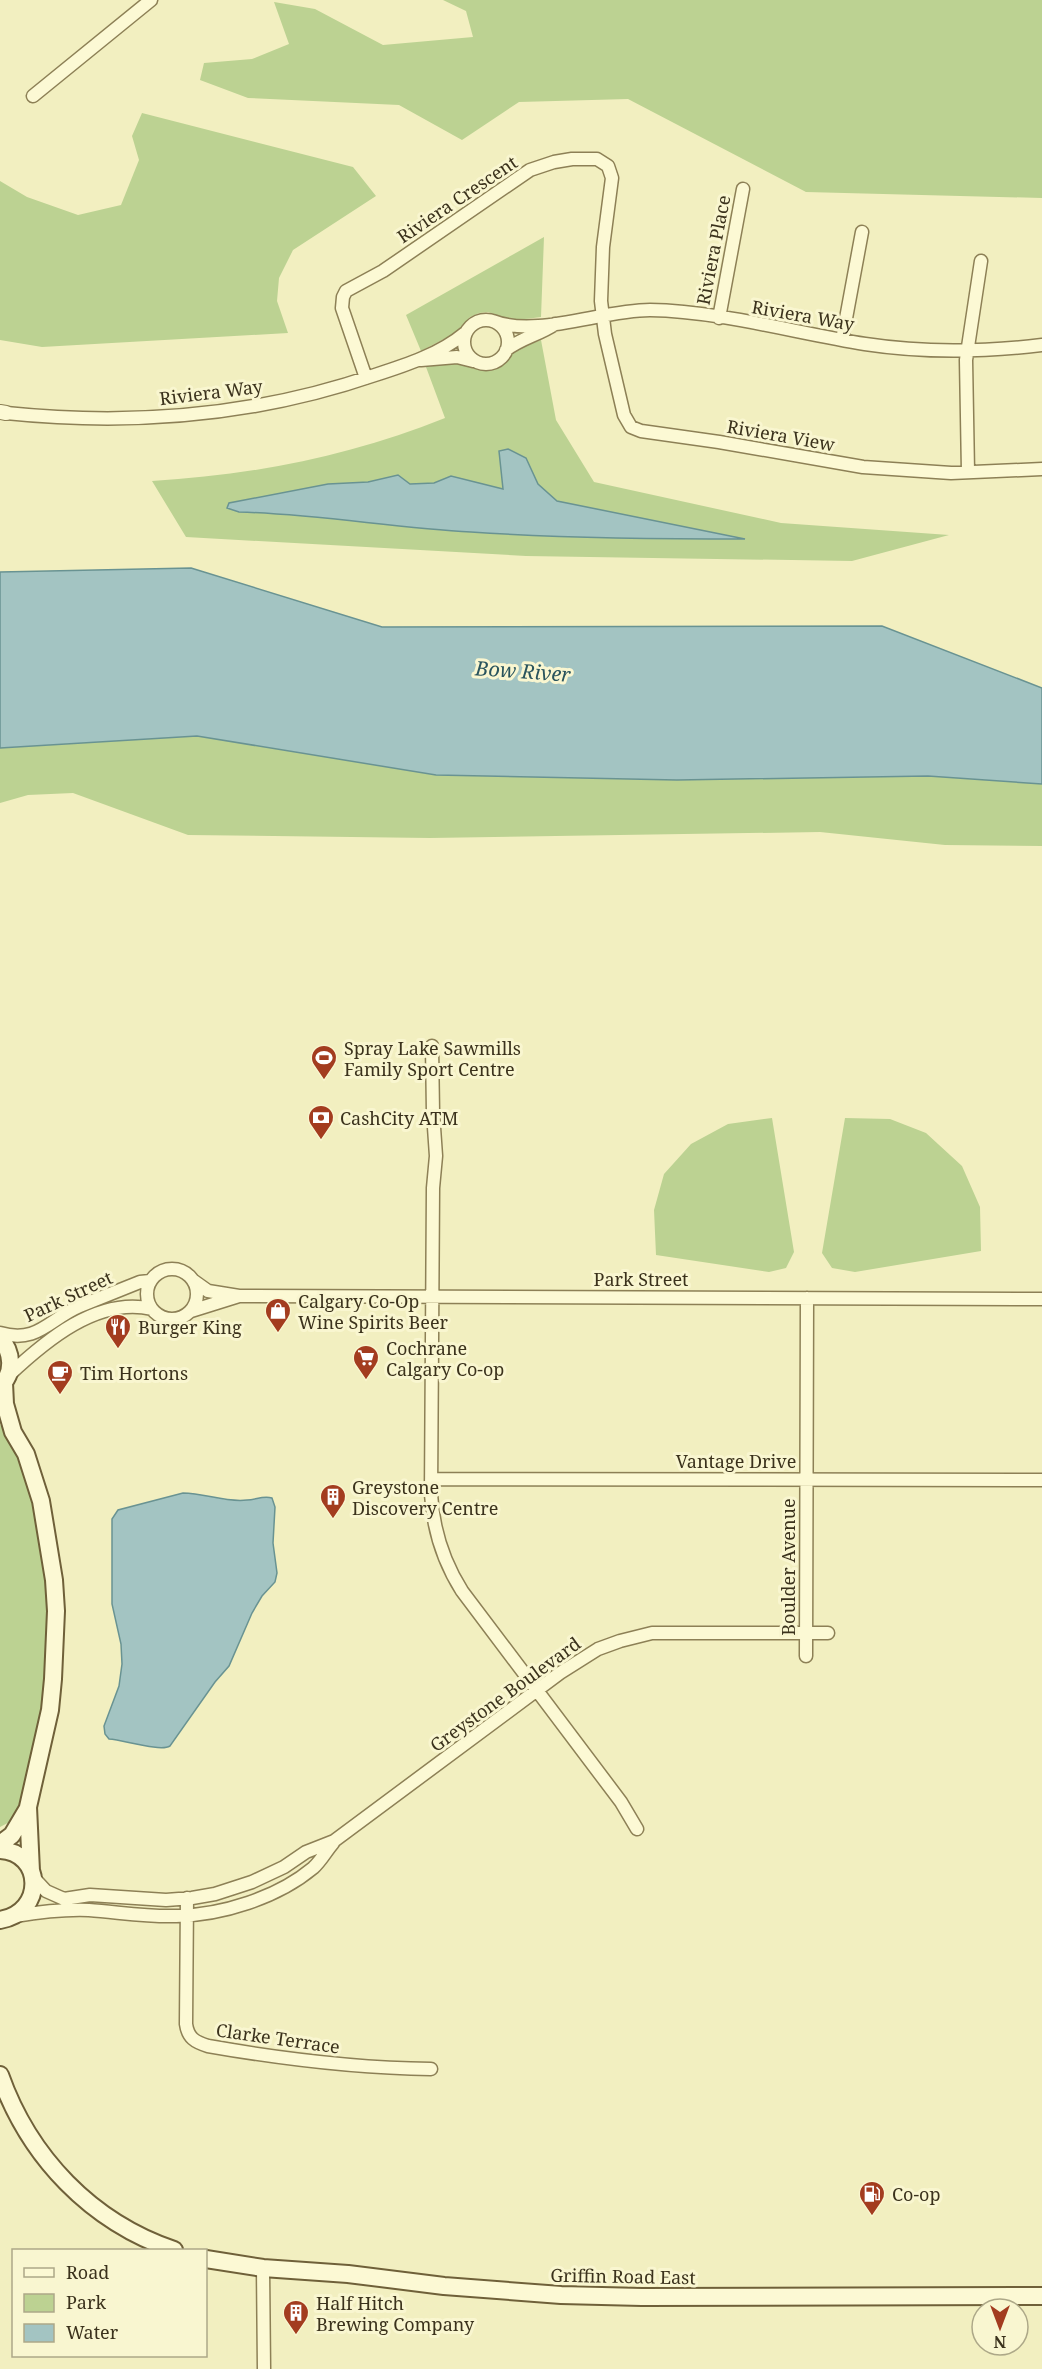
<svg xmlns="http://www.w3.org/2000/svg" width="1042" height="2369" font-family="'Noto Serif',serif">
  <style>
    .green { fill: #bcd292 }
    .water { fill: #a3c4c2; stroke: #699392; stroke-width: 1.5 }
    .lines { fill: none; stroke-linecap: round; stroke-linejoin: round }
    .minor-casing { stroke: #8d8056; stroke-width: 15 }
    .tertiary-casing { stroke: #8d8056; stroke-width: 16 }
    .secondary-casing { stroke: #6f6039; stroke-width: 20 }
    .minor { stroke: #fcf9d4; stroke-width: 12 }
    .tertiary { stroke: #fcf9d4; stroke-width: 14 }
    .secondary { stroke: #fcf9d4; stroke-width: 16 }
    .labels { text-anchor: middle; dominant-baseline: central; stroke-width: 6; stroke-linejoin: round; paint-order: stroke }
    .street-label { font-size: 18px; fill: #3b321c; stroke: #f9f6d0 }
    .poi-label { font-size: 18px; fill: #3b321c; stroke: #f9f6d0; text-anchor: start }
    .water-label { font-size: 20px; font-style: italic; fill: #29545d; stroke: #f9f6d0 }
  </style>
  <rect width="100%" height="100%" fill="#f2efc0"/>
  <!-- green -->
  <path class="green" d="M443,0h599v198l-236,-6 -178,-93 -109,3 -57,38 -63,-35 -151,-7 -48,-18 4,-17 48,-4 37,-15 -15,-42 41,7 68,36 90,-8 -7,-26z
    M142,113l211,54 23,29 -83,54 -14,28 -2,23 11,32 -246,14 -42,-7v-159l27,16 51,18 43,-10 18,-45 -7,-24z
    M544,237l-3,80 -30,4 -23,-9 -9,1 -9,4 -11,14 -38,20 -15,-36z
    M541,340l15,80 38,62 187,41 168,12 -97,26 -326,-5 -340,-19 -34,-56c101,-6 199,-25 293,-63l-19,-51 32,-6 21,9 13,-2 18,-16z
    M197,736l239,39 241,5 251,-4 114,8v62l-97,-1 -125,-13 -390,6 -242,-3 -115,-42 -45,2 -28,8v-55z
    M772,1118l22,134 -8,16 -17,4 -113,-17 -2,-45 10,-36 27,-30 37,-20z
    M845,1118l45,1 36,14 36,33 18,41 1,44 -126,21 -23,-4 -10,-15z
    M0,1425l13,7 23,50 19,164 -32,169 -23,12z"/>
  <!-- water -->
  <path class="water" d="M508,449l18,9 12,26 19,17 188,38c-92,0 -183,-1 -274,-7 -77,-4 -154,-18 -232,-20l-12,-4 2,-5 99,-19 40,-2 30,-7 12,9 24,-1 17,-7 52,13 -4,-38z
    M191,568l191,59 500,-1 160,62v96l-114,-8 -251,4 -241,-5 -239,-39 -197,12v-176z
    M183,1493c22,0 43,10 64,7 9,0 16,-5 25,-2l3,9 -2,36 4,30 -2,9 -13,14 -10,17 -23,53 -14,16 -45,64c-10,6 -46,-6 -61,-7l-4,-5 -1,-8 15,-40 3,-22 -1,-20 -9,-40v-85l6,-9z"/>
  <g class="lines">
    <defs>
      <path id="minor" d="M33,96l118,-96
        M719,318l24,-129
        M464 342a22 22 0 1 1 44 0a22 22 0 1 1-44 0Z
        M493,321c43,17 109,-11 157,-11 69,1 146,23 215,34 59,9 118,8 177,1
        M842,340l20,-108
        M506,350c15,-12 33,-15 49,-26
        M421,360l36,-3 16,4
        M366,378l-24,-70 1,-11 3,-6 37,-20 147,-101 24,-8 18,-3h25l11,7 4,12 -9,69 -2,54 4,33 19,81 7,12 10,4 78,11 144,25 88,6 91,-4
        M6,413c125,13 250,3 369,-38 31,-10 65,-21 90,-42
        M968,472l-2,-112 15,-99
        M432,1046l1,67 3,43 -3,32 -2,306c2,35 12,67 31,97l159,211 16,27
        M147 1294a25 25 0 1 1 50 0a25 25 0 1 1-50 0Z
        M239,1296l803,3
        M191,1311l48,-15 -31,-5 -14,-10
        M0,1333c38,11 49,-14 80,-27 20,-8 40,-16 60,-24l10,-1
        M8,1376c37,-35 90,-80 144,-67
        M431,1479l611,1
        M806,1656l1,-358
        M33,1877l13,14 18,8 26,-4 76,5 26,-2 23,-4 37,-12 32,-15 22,-15 28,-11 226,-168 38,-24 22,-8 32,-8h176
        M187,1898l-1,126c2,14 9,18 22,22 74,13 147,22 223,23
        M15,1916c24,-4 49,-7 74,-6 29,2 57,7 87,6 46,-1 101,-18 137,-48 8,-7 13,-17 20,-25
        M263,2268l1,101"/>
      <path id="tertiary" d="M0,412l6,1"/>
      <path id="secondary" d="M0,1338c12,13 15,35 0,48
        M4,1383l1,21 8,28 13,22 15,47 13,79 2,31 -3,68 -3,31 -22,97 3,64
        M0,1844l12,-9 16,-27
        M0,1850c43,2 46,62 0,70
        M0,2075c29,82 91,147 174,175
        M206,2259l57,9 85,6 96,12 117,9 81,2 400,-1"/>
    </defs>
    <!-- minor casing -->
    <use href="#minor" class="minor-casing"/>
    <!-- tertiary casing -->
    <use href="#tertiary" class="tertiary-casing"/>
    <!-- secondary casing -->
    <use href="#secondary" class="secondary-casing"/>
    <!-- minor -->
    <use href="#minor" class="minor"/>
    <!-- tertiary -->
    <use href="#tertiary" class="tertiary"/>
    <!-- secondary -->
    <use href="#secondary" class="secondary"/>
  </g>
  <!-- icons -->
  <defs>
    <symbol id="stadium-pin" viewBox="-11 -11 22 30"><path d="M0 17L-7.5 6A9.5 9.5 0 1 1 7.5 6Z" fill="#a33c1f" stroke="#f9f6d0"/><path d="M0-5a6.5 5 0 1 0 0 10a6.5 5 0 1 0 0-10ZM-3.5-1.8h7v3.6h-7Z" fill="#fff"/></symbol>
    <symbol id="bank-pin" viewBox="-11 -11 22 30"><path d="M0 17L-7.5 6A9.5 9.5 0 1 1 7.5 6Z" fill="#a33c1f" stroke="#f9f6d0"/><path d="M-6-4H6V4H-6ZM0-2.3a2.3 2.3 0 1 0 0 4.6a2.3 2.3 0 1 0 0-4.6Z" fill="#fff"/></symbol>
    <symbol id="shop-pin" viewBox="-11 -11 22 30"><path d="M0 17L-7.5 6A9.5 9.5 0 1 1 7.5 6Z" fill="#a33c1f" stroke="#f9f6d0"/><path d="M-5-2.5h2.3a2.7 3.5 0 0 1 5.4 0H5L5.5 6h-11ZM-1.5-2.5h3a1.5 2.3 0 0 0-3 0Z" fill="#fff"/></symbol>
    <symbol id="restaurant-pin" viewBox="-11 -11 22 30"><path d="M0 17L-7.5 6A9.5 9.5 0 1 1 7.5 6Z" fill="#a33c1f" stroke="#f9f6d0"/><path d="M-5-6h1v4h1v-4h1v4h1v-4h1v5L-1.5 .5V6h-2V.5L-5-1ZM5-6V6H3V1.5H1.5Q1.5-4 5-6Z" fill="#fff"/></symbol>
    <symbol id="supermarket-pin" viewBox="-11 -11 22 30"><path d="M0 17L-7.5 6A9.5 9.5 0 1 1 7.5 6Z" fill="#a33c1f" stroke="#f9f6d0"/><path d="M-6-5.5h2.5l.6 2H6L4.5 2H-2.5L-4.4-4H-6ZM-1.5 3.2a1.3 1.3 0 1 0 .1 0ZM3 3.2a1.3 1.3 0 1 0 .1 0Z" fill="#fff"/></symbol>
    <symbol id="cafe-pin" viewBox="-11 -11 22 30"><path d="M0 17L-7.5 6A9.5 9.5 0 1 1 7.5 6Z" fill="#a33c1f" stroke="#f9f6d0"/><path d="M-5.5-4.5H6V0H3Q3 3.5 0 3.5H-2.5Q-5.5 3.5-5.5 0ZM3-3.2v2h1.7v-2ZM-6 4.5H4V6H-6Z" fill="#fff"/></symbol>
    <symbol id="building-pin" viewBox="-11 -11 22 30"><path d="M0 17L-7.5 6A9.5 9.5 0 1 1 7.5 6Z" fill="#a33c1f" stroke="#f9f6d0"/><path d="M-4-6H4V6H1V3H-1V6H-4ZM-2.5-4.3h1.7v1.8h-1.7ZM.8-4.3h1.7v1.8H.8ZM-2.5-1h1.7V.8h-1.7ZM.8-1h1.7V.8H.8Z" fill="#fff"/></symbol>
    <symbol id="fuel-pin" viewBox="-11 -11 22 30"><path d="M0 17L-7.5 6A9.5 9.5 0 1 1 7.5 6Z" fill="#a33c1f" stroke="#f9f6d0"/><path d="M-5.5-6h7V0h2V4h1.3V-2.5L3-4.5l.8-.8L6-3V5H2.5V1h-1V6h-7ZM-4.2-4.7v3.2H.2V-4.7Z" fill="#fff"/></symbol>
  </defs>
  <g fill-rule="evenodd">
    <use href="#stadium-pin" x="309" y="1043" width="30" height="40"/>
    <use href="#bank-pin" x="306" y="1103" width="30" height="40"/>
    <use href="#shop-pin" x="263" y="1296" width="30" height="40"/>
    <use href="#restaurant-pin" x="103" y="1312" width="30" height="40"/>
    <use href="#supermarket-pin" x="351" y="1343" width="30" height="40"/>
    <use href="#cafe-pin" x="45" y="1358" width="30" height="40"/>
    <use href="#building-pin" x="318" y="1482" width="30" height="40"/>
    <use href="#fuel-pin" x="857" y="2179" width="30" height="40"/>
    <use href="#building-pin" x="281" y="2298" width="30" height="40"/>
  </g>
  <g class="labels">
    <!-- street labels -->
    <g class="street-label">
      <text transform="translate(457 199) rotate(-34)">Riviera Crescent</text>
      <text transform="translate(713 250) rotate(-79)">Riviera Place</text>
      <text transform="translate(803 315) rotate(10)">Riviera Way</text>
      <text transform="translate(211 392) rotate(-7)">Riviera Way</text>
      <text transform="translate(781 435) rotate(10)">Riviera View</text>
      <text x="641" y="1279">Park Street</text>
      <text transform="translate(68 1296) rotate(-25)">Park Street</text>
      <text x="736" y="1461">Vantage Drive</text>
      <text transform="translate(788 1567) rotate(-90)">Boulder Avenue</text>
      <text transform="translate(505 1694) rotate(-36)">Greystone Boulevard</text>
      <text transform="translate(278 2038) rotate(8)">Clarke Terrace</text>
      <text transform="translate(623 2276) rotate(1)">Griffin Road East</text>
    </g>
    <!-- poi labels -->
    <g class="poi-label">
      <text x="344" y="1048">Spray Lake Sawmills<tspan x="344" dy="21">Family Sport Centre</tspan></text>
      <text x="340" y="1118">CashCity ATM</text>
      <text x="298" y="1301">Calgary Co-Op<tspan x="298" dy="21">Wine Spirits Beer</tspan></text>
      <text x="138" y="1327">Burger King</text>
      <text x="386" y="1348">Cochrane<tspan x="386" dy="21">Calgary Co-op</tspan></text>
      <text x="80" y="1373">Tim Hortons</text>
      <text x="352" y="1487">Greystone<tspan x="352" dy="21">Discovery Centre</tspan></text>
      <text x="892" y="2194">Co-op</text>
      <text x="316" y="2303">Half Hitch<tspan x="316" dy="21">Brewing Company</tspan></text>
    </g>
    <!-- water labels -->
    <g class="water-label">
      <text transform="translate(523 671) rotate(4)">Bow River</text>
    </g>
  </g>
  <!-- legend -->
  <rect x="12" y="2249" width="195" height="108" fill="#f9f6d0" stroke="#ada888" stroke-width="1.5"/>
  <rect x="24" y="2268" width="30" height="9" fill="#fcf9d4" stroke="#ada888" stroke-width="1.5"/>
  <text x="66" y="2279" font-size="18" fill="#3b321c">Road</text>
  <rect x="24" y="2294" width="30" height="18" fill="#bcd292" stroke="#ada888" stroke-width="1.5"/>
  <text x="66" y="2309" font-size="18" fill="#3b321c">Park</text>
  <rect x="24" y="2324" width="30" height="18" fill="#a3c4c2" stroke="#ada888" stroke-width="1.5"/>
  <text x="66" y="2339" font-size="18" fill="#3b321c">Water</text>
  <!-- north arrow -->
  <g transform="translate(1000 2327) rotate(180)"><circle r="28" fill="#f9f6d0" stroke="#ada888" stroke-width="1.5"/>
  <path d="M0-4.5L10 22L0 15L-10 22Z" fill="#a33c1f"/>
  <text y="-9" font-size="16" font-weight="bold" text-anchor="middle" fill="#3b321c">N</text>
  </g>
</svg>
